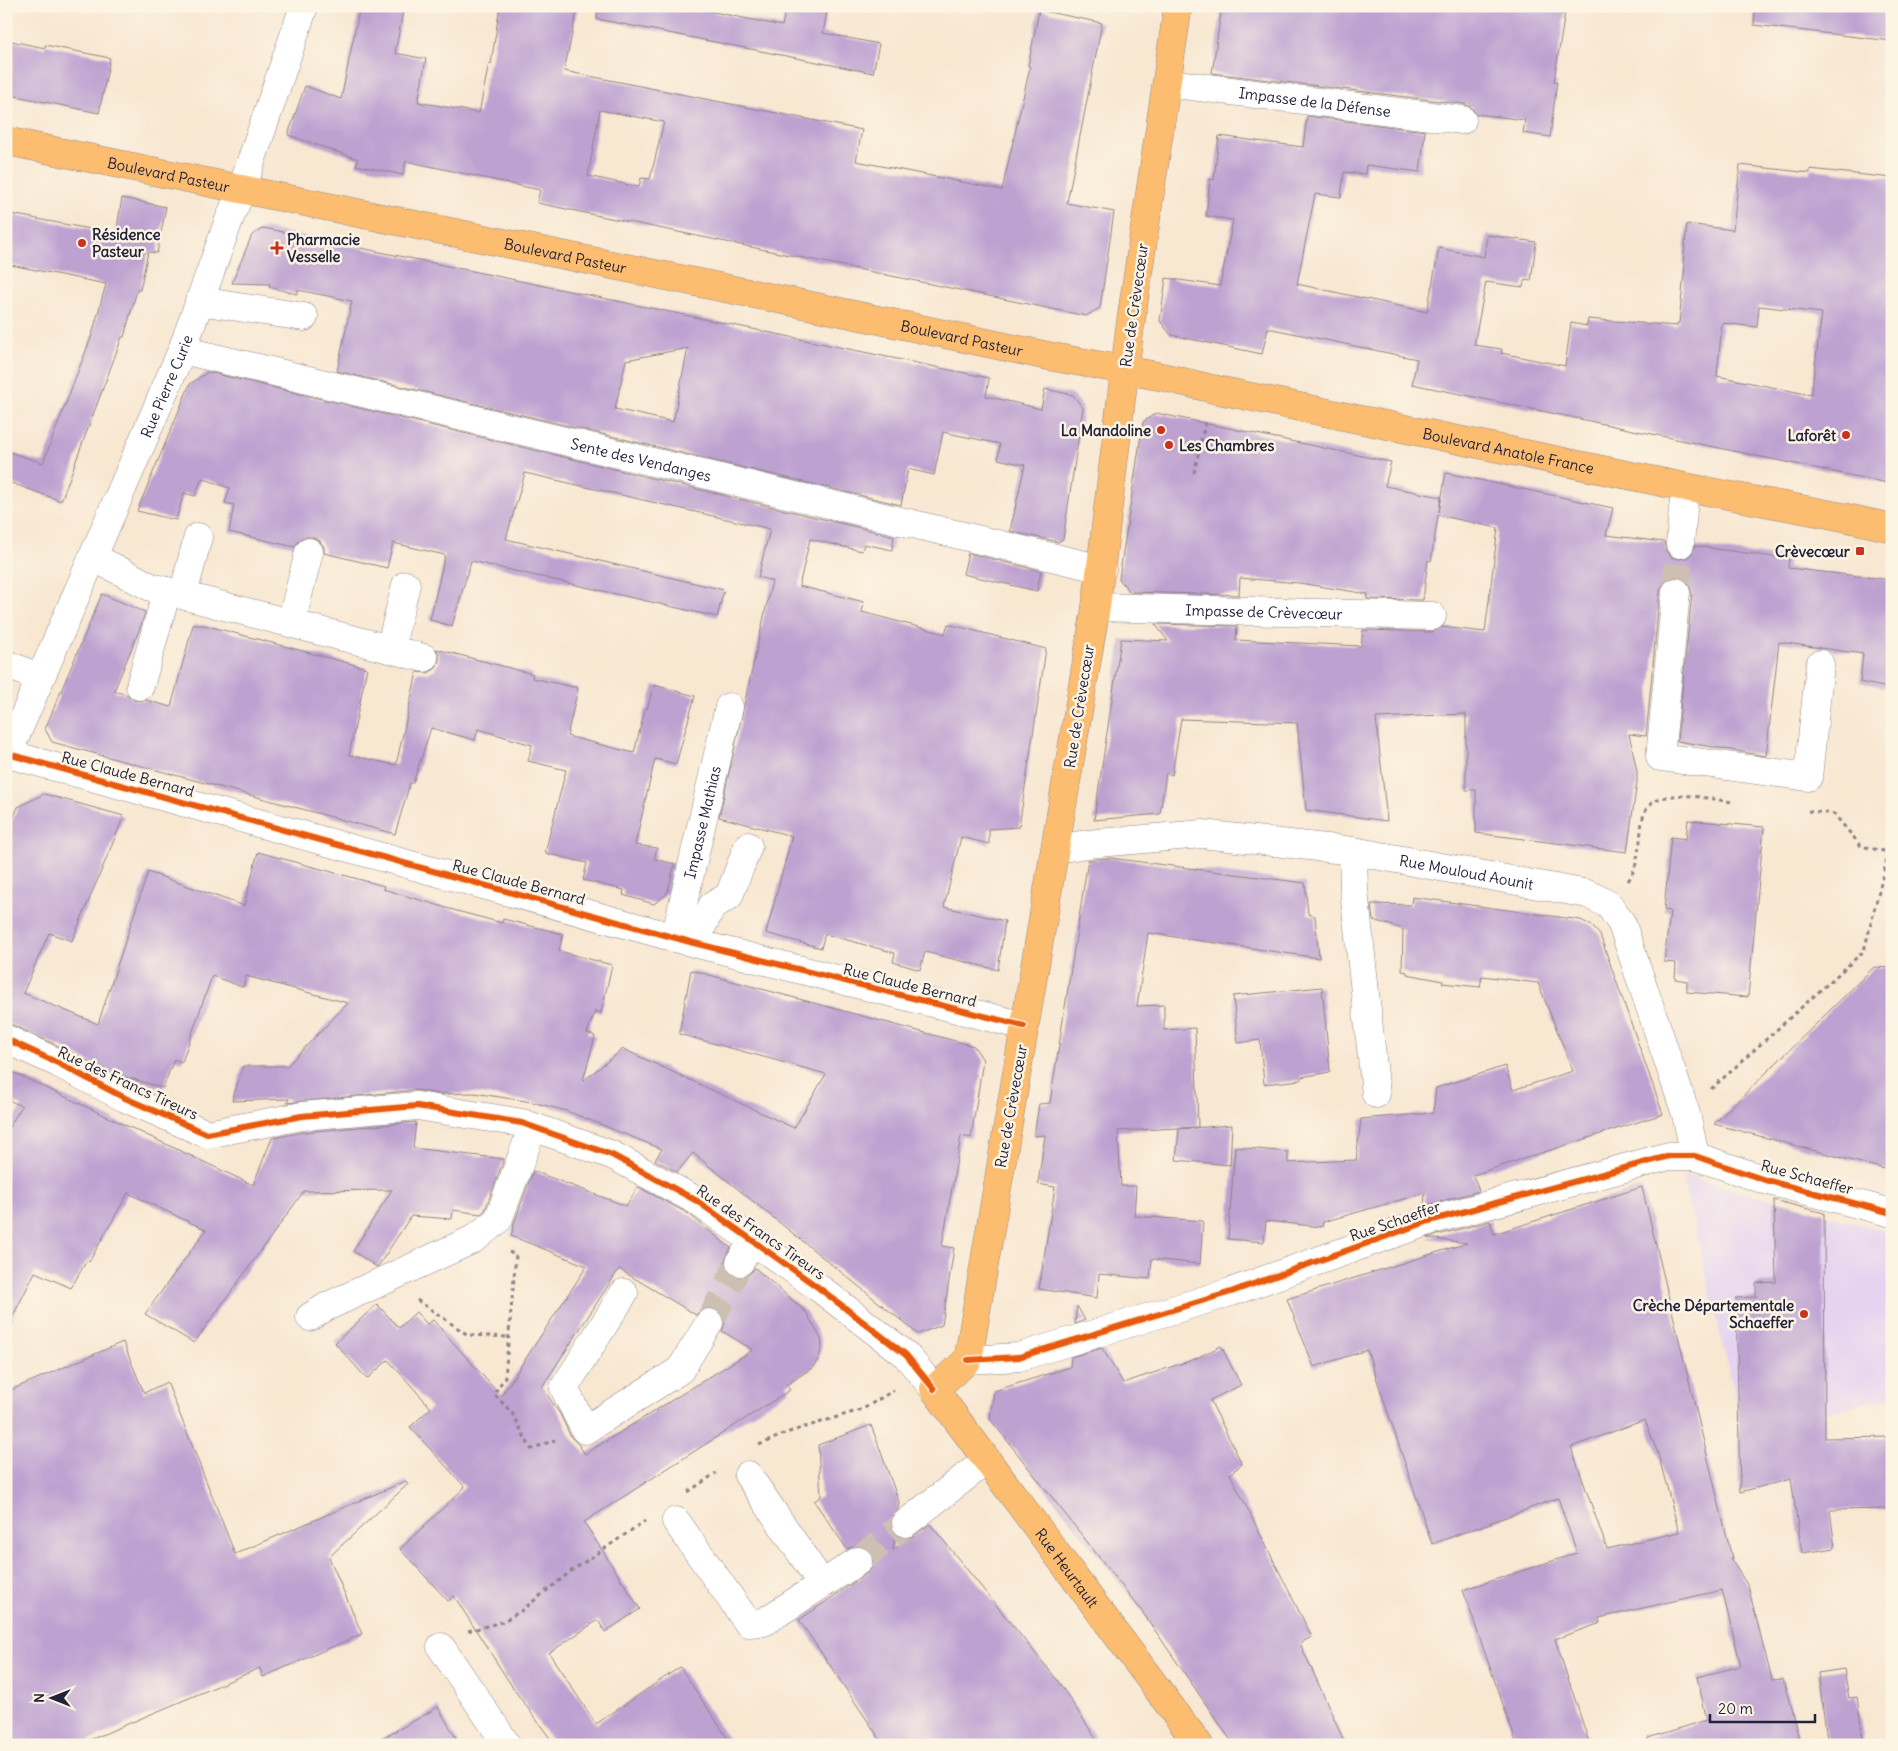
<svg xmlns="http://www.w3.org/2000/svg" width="1898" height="1751" font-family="Delius,sans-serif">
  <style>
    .built { fill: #e5d3f1 }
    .building { fill: #bda1d1; fill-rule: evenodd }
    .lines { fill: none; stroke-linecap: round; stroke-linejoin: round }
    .minor-tunnel { stroke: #cdc0b3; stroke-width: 28; stroke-dasharray: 28 14; stroke-linecap: butt }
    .minor-casing { stroke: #8d8486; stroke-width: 29 }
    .major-casing { stroke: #8d8486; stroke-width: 29 }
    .path { stroke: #8d8486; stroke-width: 3; stroke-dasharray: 4 4; stroke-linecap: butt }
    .minor { stroke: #fff; stroke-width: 28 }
    .major { stroke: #fcbd6f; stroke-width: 28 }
    .cycleway-casing { stroke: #fcf5e5; stroke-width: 9 }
    .cycleway { stroke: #e8590c; stroke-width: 6 }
    .poi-dot { fill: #c8321e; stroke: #fcf5e5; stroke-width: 2 }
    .labels { text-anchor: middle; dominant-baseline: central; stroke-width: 5; stroke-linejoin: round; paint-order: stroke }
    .street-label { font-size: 15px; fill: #22223b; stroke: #fcf5e5 }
    .poi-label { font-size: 15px; font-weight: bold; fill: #22223b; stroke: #fcf5e5; text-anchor: end }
  </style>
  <rect width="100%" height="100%" fill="#fcf5e5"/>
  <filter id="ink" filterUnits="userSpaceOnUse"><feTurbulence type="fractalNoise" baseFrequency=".02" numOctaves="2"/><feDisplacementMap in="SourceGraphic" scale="10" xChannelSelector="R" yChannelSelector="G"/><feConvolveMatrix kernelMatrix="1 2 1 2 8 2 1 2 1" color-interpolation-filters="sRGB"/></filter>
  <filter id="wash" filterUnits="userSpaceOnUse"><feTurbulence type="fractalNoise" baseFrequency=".0096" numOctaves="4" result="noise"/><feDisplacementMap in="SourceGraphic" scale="20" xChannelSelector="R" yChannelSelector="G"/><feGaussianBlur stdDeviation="1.12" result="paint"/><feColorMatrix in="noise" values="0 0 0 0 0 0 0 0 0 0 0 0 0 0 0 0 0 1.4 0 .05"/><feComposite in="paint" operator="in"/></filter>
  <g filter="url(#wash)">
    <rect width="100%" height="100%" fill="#f8e7d1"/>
    <!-- built -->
    <path class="built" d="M1682,1175l210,58v163l-148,37z"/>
    <g id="blocks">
      <!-- building -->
      <path class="building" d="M360,6h44l-9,47 31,6 -8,43 61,11 10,-50 2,1 9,-58h78l-14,65 298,59 -6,31 146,29 28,-123 -2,-1 11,-56 63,13 -35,180 47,9 -14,96 -14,8 -549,-113 3,-13 -134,-29 -3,14 -47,-10 2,-6 -70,-24 17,-49 36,13zM600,110l64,12 -14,57 -9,-1 -2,9 -51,-11z
        M598,6h87l97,20 4,-20h42l-5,27 56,11 -6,29 -276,-54z
        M1222,6h344l-12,75 3,1 -7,55 -27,-4 2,-13 -49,-6 -5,-7 -7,-3 -252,-31z
        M1755,6h137v35l-138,-16z
        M6,40l39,8v-3l65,13 -11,55 -93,-19z
        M1307,116l118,15 -5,41 -54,-7 -1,9 -21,-2 -3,25 -26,-3 -18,90 130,28 12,-64 45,9 3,-22 49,7 -5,39 -6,-1 -2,7 -37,-5 -12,63 28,4 -1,4 64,13 6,-43 16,3 1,-7 89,7v-3h2l6,-59h-2l4,-40 46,6 7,-65 70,8v-4l82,9v306l-480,-100 5,-25 -149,-31 -6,26 -91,-19 -11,-14 6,-43 54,8 13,-66 -27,-4 4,-37 4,1 5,-44 84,11zM1759,306l63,7 -11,82 -94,-19 5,-53 35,4z
        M122,198l44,9 -9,46 -9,-1 -8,38h-3l-13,47h-2l-61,164 -55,-20v-30l37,12 49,-128 14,-51 -100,-20v-51l110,21z
        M264,228l725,150 -3,18 55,13 4,-20 28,6 10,13 -20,131 -5,3 -48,-11 15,-66 -27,-6 2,-15 -57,-12 -9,43 -26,-6 -7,36 -564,-134 15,-70 -54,-11 -1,4 -28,-7 1,-3 -38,-1 20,-48zM688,348l-15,74 -58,-13 11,-49z
        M208,372l686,164 -2,14 -28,-6 -2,7 -52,-12 -11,47 65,16 -2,10 83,22 3,-10 98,25 -27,178 -30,2v15l-28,-7 -17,70 61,14 -7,49 -73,-18 -5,18 -27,-8 2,-9 -70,-19 -4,14 -55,-15 26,-97 -73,-19 53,-236 -14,-4 12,-48 -245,-56 -19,66 218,51 -7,27 -246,-56 -19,65 -22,-6 15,-65 -52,-12 -6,25 -63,-15v-6l-4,-6 -8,-4h-8l-6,4 -3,6 -66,-15 5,-27 -9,-2 5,-15 -28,-10 -7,18 -11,-3 -8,27 -39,-9 53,-127z
        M1156,413l235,49 -6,24 56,11 -2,15 7,-39 167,35 -7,27 58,7 2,9 5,6 7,2 9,-1 5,-5 3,-7 94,13 -1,9 104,12v109l-32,-7 3,-28 -84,-12 -13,114 -89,-15 15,-147 -2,-8 -5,-6 -8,-4 -8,2 -5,5 -4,7 -14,146 -17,-2 8,37v11l-10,70 -151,-19v-43h-10v-76l-90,4 11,103 -81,-11 -9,-87 -116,-4 -9,56 -6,-2 -6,41 -66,6 27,-181 47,2 -13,-17 82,2 -1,14 125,6 2,-16 69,2 10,-5 43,5 13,-104 -60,-13 -7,46 -3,-1 -5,40 -56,-1 1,-5 -69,-11 -59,-5 -1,17 -109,-3 -11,-13 24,-157z
        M968,553l73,18 -4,20 -74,-17z
        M102,594l43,18 -5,16 -26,63 14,4 7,6 11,-1 25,7 22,-82h11l163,43 -18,87 47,10 21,-93 11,1 7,-4 4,-8v-7l-3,-5 97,25 -1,4 46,10 -11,48 67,17 11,-44h2l7,-24 41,11 -19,68 -21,-5 -20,86 22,3 -3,11 21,5 -8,30 -13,10 -31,-9 1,-5 -41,-10 4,-17 -42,-10 21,-83 -38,-9 4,-16 -54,-16 -3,11 -44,-12 -18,55h-3l-15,51 -343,-92 -7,-13z
        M44,794l80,22 -52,125 -23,-8 -26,60 75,31 50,-152 96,34 14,-54 126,34 -1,3 74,22 45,12 1,-4 60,15 -4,17 53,14 -11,48 -6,-2 -8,22 8,3 -12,45 40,-32 171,79 32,-54 -147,-40 12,-64 283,76 9,14 -12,78 -10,-2 -19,110 12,2 -12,77 -24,9 -225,-181 -16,19 -22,-12 7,-11 -95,-38 -35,-9 -58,-9 -34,1 -24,-4 -129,13 2,-4 -57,2 11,-35h44l61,-63 -102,-27 -3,11 -31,-11 -30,86 -8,-3 -11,29 -54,-16 -44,-23 -52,-24 -7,-1v-189l12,-28z
        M1688,820l76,7 -16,170 -61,-5v-11l-12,-2 1,-16 -12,-1 6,-51 -6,-1 7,-73 15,2z
        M1110,858l195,25 3,31 7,2 4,42 -171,-25 -11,73 27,-1v25l31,-2 3,99 -80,4 3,55h15l-2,30 69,5 -3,43 -48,-5 -2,20 -51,-5 -2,24 -58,-9 16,-102 -17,-3 7,-49 -11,1 5,-32 11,-1 38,-243z
        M1412,897l169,23 11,6 8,9 63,179 -190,61 6,16 -55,15 1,-13 -102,29 -1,5 -56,-6 -2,21 -36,-3 7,-92 53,5v11l68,-3 5,-41 72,-6 3,-25 69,-22 8,24 60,-19 -35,-88 -56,-7 -2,11 -38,-4 1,-2 -36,-7v-2l-5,-1 1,-42 -30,-9 -2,-16 40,1z
        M1874,967l18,1v203l-178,-47z
        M1322,987l8,85 -29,5v3l-37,4 -4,-44 -22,3 -5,-47z
        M6,1069l247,116 19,-47 32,-6 112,-10 -3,26 91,11 -19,51 -4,4 -28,-4 -1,9 -41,-3 -32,49 -2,2 -24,-16 39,-61 -88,1 -110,152 -49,-29 61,-84 -78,-37 -39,69 -2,-2 -16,28 -36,-16 -29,58v-198l16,-26 -16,-7z
        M1232,1125l-2,40 -54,-5 3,-31z
        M533,1171l93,35 12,-19 51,27 42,34 -7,14 2,7 5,6 8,3 8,-2 8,-8 51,44 15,27 1,8 -4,13 -6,8 -26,17 4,5 -206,132 56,87 -35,23 -7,-12 -49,33 47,71 84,-57 52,78h-177l-40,-54 -61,-95 -6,5 -48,-52 65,-62 -55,-60 21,-19 -22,-25 -21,-23 -21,19 -32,-36 42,-39 22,24 17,-16 11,12 6,-4 68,76 86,-130 -76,-30 3,-10h-1zM619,1269l77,46 6,-6 8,-2 7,3 6,6 2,8 -3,7 31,19 -168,104 -7,-10 -7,-7 -11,-23 -18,-27z
        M1642,1187l90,371h-2l18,28 24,94 11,-1 18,66h-152l-1,-7 59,-18 -10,-43 44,-11 -19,-76 -123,28 2,5 -46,16 35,106h-73l-54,-155 114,-37 -19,-55 -126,46 -65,-194 -53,17 -27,-68 180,-56 -40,-5 7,-2 56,-15 4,13zM1645,1420l13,34 21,78 -72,17 -36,-102z
        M1774,1200l50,13 1,225 67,-1v72l-62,1 5,38 -33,5 -11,-74 -51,13 -4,-194 20,-1v-14l20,-1z
        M1077,1306l8,14 -10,4z
        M123,1342l21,51 23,-11 68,172 171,-73 2,3 -79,73 33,77 -99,43 -3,-9 -182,77h-72v-353z
        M1221,1346l20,39 -31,15 32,64 -12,10 82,163 -12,6 46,102h-112l-93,-135 -151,-191 4,-28 76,-24 1,-10 31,-9 21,35 72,-24z
        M871,1425l28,77 -1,7 -6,8 -1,8 4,9 -2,16 37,-26 128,157 42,64h-216l-85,-125 67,-46 6,-6 2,-8 -3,-8 -6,-5 -7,-2 -11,4 -33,-48 7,-4 -3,-52z
        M1844,1669l5,29 8,-1 7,48h-36l-10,-72z
        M438,1707l22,38h-90l51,-28z"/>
    </g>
  </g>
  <g filter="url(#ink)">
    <use href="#blocks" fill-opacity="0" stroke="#8d8486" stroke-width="1"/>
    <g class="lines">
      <!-- minor-tunnel -->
      <path class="minor-tunnel" d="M1676,592l4,-48
        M709,1323l31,-61
        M858,1561l48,-38"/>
      <defs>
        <g id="minor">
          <path id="s1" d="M1167,83l295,37"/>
          <path d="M199,301l105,16"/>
          <path id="s2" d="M182,350l920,219"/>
          <path d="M1680,544l5,-57"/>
          <path d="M93,557l58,30 273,71"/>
          <path d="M1676,592l-16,165 148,20 12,-113"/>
          <path d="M183,595l15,-58"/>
          <path id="s3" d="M1096,607l336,9"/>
          <path d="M291,623l18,-71"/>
          <path d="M390,649l16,-64"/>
          <path d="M6,664l34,14"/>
          <path d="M140,686l27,-95"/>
          <path d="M8,754l686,189 330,83"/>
          <path id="s4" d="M6,758l176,-408 47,-130 12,-29 63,-185"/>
          <path id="s5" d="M1056,849l31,-5 115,-10 151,17 235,43 21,11 13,19 64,190 9,42"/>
          <path d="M1353,851l1,39 22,204"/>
          <path id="s6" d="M675,938l54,-231"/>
          <path d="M694,943l18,-37 17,-10 19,-50"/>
          <path d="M6,1039l52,24 67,35 82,36 95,-18 115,-10 105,17 90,32 85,46 122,87 87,67 28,34"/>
          <path d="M740,1262l13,-21"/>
          <path d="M624,1293l-60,95 21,42 95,-60 29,-47"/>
          <path d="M310,1317l16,-10 148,-68 24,-19 35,-93"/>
          <path d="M968,1360l51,-3 212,-65 198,-71 240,-65h26l70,24 127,33"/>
          <path d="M748,1475l74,109"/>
          <path d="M676,1521l72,102 16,-1 94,-61"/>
          <path d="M906,1523l81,-63"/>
          <path d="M441,1647l66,98"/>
        </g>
        <g id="major">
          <path id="s7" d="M1178,6l-48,321 -34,280 -126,741 -2,12 -34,29 265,356"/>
          <path id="s8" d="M6,141l816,167 226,48 115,21 50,12 472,98 158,30 49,11"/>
        </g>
      </defs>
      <!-- minor casing -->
      <use href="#minor" class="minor-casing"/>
      <!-- major casing -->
      <use href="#major" class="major-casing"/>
      <!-- path -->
      <path class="path" d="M1194,473l12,-54
        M1808,811l26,3 27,32 27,6
        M1628,881c9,-13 9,-24 12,-40 1,-8 1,-19 4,-27 11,-30 64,-15 88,-12
        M1711,1089l153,-138 28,-112
        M509,1252l7,3 -11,122 -11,17 18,19 19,36 24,-9
        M417,1300l51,35 40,2
        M759,1445l30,-13 74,-23 31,-19
        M688,1492l28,-19
        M468,1631l34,-9 19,-11 49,-39 75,-51"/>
      <!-- minor -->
      <use href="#minor" class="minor"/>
      <!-- major -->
      <use href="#major" class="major"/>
      <defs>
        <path id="cycleway" d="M8,754l686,189 330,83
          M6,1039l52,24 67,35 82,36 95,-18 115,-10 105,17 90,32 85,46 122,87 87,67 28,34
          M968,1360l51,-3 212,-65 198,-71 240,-65h26l70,24 127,33"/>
      </defs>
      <!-- cycleway casing -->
      <use href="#cycleway" class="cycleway-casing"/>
      <!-- cycleway -->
      <use href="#cycleway" class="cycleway"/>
    </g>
  </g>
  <!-- markers -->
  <g class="poi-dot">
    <circle cx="82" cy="243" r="5"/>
    <path d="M274.5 240.5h5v5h5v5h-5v5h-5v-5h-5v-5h5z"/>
    <circle cx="1161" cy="430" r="5"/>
    <circle cx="1846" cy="435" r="5"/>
    <circle cx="1169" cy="445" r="5"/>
    <rect x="1855" y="546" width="10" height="10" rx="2.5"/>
    <circle cx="1804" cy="1314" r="5"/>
  </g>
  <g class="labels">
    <!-- street labels -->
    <g class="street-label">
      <text stroke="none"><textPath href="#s1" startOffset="149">Impasse de la Défense</textPath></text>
      <text stroke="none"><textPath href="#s8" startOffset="166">Boulevard Pasteur</textPath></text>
      <text stroke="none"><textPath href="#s8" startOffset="571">Boulevard Pasteur</textPath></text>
      <text transform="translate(1134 305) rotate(-82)">Rue de Crèvecœur</text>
      <text stroke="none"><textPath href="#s8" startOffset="976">Boulevard Pasteur</textPath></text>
      <text stroke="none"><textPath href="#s4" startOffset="405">Rue Pierre Curie</textPath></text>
      <text stroke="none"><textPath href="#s8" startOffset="1534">Boulevard Anatole France</textPath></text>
      <text stroke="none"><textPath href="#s2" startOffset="472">Sente des Vendanges</textPath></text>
      <text stroke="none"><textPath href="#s3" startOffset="168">Impasse de Crèvecœur</textPath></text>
      <text transform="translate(1079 706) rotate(-81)">Rue de Crèvecœur</text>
      <text transform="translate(128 774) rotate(15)">Rue Claude Bernard</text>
      <text stroke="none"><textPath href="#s6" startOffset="119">Impasse Mathias</textPath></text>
      <text stroke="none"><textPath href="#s5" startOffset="414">Rue Mouloud Aounit</textPath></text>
      <text transform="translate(519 882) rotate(15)">Rue Claude Bernard</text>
      <text transform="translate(910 985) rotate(14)">Rue Claude Bernard</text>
      <text transform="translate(128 1083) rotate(25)">Rue des Francs Tireurs</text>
      <text transform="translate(1011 1106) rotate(-80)">Rue de Crèvecœur</text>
      <text transform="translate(1807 1177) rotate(15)">Rue Schaeffer</text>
      <text transform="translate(1395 1221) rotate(-19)">Rue Schaeffer</text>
      <text transform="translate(761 1232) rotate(35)">Rue des Francs Tireurs</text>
      <text stroke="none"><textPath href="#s7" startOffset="1638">Rue Heurtault</textPath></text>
    </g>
    <!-- poi labels -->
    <g class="poi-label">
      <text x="92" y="234" text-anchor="start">Résidence<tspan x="92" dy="17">Pasteur</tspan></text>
      <text x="287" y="239" text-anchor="start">Pharmacie<tspan x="287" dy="17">Vesselle</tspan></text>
      <text x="1151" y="430">La Mandoline</text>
      <text x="1836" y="435">Laforêt</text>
      <text x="1179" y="445" text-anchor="start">Les Chambres</text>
      <text x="1850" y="551">Crèvecœur</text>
      <text x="1794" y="1305">Crèche Départementale<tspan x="1794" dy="17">Schaeffer</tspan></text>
    </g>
  </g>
  <!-- margin -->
  <rect width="1898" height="1751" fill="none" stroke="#fcf5e5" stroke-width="25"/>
  <!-- north arrow -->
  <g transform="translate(52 1698) rotate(270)" stroke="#fcf5e5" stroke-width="4" paint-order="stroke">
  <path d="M0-4L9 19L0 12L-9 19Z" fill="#22223b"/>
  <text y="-8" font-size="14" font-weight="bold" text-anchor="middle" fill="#22223b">N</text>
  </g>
  <!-- scale -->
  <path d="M1710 1714v8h105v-8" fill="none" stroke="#22223b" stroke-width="2.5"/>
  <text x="1718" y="1714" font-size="15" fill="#22223b" stroke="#fcf5e5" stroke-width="4" paint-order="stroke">20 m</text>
</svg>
